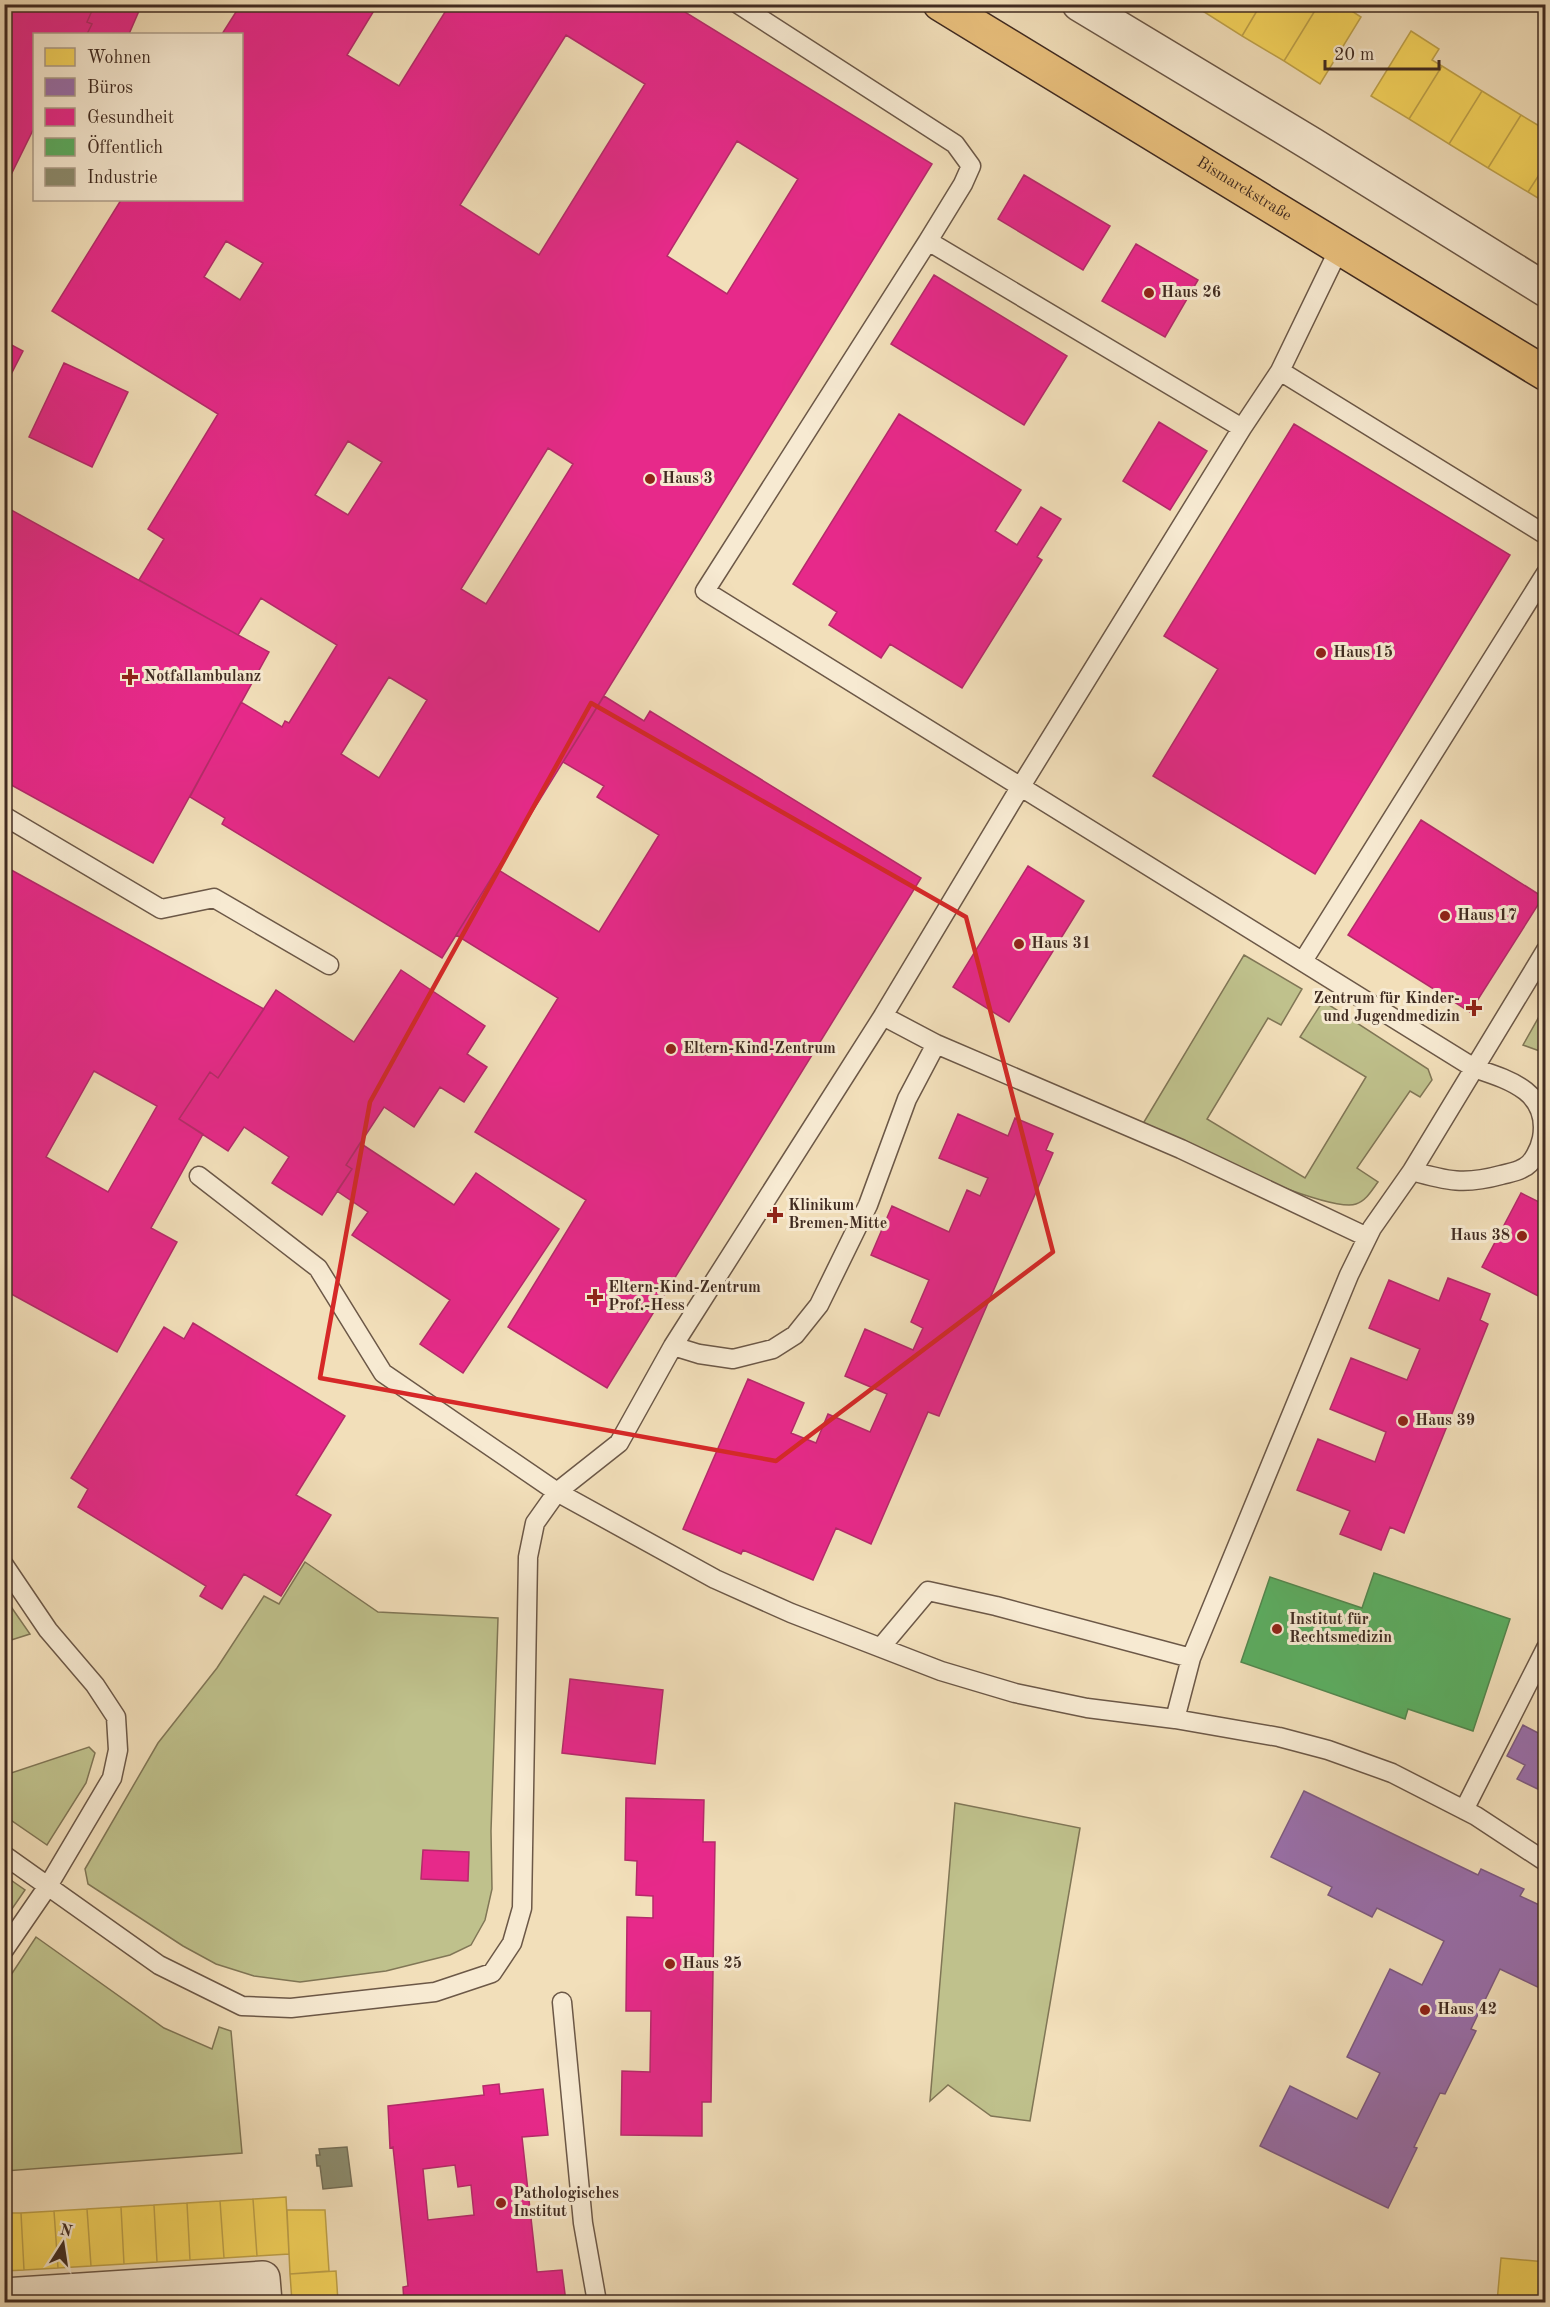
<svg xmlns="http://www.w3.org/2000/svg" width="1550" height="2307" font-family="'Old Standard TT',serif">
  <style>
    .green { fill: #bfc18c; stroke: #807656; stroke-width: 1.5 }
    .homes { fill: #f6d55c; stroke: #bfa24a; stroke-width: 1.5 }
    .offices { fill: #9970ab; stroke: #7e5b82; stroke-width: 1.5 }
    .health { fill: #e7298a; stroke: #b52a6a; stroke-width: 1.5; fill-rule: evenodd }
    .public { fill: #5aae61; stroke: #52874e; stroke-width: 1.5 }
    .industry { fill: #8c8c6e; stroke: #756f57; stroke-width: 1.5 }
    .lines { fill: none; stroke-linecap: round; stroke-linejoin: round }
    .service-casing { stroke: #6c5847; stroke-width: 21 }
    .minor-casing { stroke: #6c5847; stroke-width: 36 }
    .primary-casing { stroke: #402b21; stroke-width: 36 }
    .service { stroke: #f7ead2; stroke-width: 18 }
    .minor { stroke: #f7ead2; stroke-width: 33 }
    .primary { stroke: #e9c07d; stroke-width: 33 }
    .marked { fill: none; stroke: #d62828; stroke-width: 4.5; stroke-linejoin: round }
    .poi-dot { fill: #8f2418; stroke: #f7ead2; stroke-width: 2 }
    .labels { text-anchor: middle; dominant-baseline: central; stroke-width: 6; stroke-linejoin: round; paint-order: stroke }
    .street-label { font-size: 16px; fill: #402b21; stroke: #f7ead2 }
    .poi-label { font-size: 16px; font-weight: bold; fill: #402b21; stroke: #f7ead2; text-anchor: start }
  </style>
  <rect width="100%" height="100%" fill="#f2dfba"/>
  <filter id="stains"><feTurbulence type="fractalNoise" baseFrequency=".00333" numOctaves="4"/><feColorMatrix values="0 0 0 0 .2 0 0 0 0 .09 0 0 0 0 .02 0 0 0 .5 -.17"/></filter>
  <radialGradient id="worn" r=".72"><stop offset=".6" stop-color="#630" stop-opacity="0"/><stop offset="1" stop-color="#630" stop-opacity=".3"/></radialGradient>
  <!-- green -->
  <path class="green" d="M1244,955l58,34 -21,36 -13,-7 -61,101 98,59 61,-101 -66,-40 23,-36 105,68 4,11 -12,17 -10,-6 -53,77 21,14c-6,8 -12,19 -22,22 -29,10 -179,-62 -215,-77z
    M1545,1006v47l-22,-8z
    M305,1562l73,50 120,6 -7,213 1,58 -7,31 -14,25 -21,10 -64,16 -86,11 -46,-6 -38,-12 -33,-18 -95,-62 -3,-15 73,-126 59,-75 47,-72 15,8z
    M5,1598l25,36 -25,8z
    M89,1747l6,6 -9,30 -39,62 -42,-29v-41z
    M955,1803l125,25 -50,293 -39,-5 -43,-31 -18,16z
    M5,1876l20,14 -20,29z
    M36,1937l128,91 48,21 7,-22 12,4 11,122 -237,18v-187z"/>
  <!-- homes -->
  <path class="homes" d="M1204,4h57l-19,32 -41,-26z
    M1261,4h58l-35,57 -42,-25z
    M1319,4h10l6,4 2,-4h4l20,13 -41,67 -36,-23z
    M1411,31l28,18 -7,11 10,6 -33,53 -38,-23z
    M1442,66l40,25 -33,53 -40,-25z
    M1482,91l39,24 -33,53 -39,-24z
    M1521,115l25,15v34l-18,28 -40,-24z
    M1546,164v39l-18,-11z
    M286,2197l3,57 -32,2 -4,-57z
    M253,2199l4,57 -33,2 -4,-57z
    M220,2201l4,57 -34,2 -3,-57z
    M187,2203l3,57 -33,2 -3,-57z
    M154,2205l3,57 -33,2 -3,-57z
    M121,2207l3,57 -33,2 -4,-57z
    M87,2209l4,57 -33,2 -4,-57z
    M287,2210h38l4,61 -39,3z
    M54,2211l4,57 -34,2 -3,-57z
    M4,2213h17l3,57 -20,1z
    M1501,2258l45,4v40h-49z
    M336,2271l2,31h-46l-2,-28z"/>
  <!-- offices -->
  <path class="offices" d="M1546,1722v71l-29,-14 8,-14 -18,-9 16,-31 17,9z
    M1304,1791l174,84 3,-6 43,20 -4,7 26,12v83l-46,-22 -29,60 5,2 -31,63 -5,-1 -26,54 3,1 -29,60 -128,-62 30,-60 67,33 23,-46 -33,-16 43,-88 32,16 22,-44 -67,-33 -5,9 -44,-22 4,-8 -61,-30z"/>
  <!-- health -->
  <path class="health" d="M4,4h91l-8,18 5,2 -5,10h-53v94l-30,61z
    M95,4h47l-13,30h-42l5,-10 -5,-2z
    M241,4h137l-31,51 52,31 51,-82h222l260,160 -490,794 -220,-134 3,-6 -35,-21 51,-95 41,25 3,-6 4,2 48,-78 -76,-47 -23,37 -99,-55 25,-41 -16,-10 70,-115 -166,-103 69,-111h121v-166h-20zM566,35l79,49 -106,171 -79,-50zM737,141l61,38 -71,115 -60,-38zM226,241l37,22 -23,37 -36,-23zM348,441l34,21 -34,53 -33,-20zM548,448l25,16 -87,140 -25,-15zM389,677l38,23 -48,78 -38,-24z
    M1024,175l86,51 -27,44 -85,-51z
    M1136,244l62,36 -33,57 -63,-36z
    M934,275l133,81 -43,69 -133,-81z
    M4,341l19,10 -19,37z
    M64,363l64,29 -36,75 -63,-30z
    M899,414l122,76 -26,41 22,14 24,-38 20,12 -24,38 5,3 -80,128 -72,-44 -9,14 -52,-33 8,-13 -44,-28z
    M1159,422l48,29 -37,59 -47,-29z
    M1294,424l216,131 -195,319 -162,-98 65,-107 -54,-33z
    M4,506l265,146 -116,211 -149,-82z
    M604,696l40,25 6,-10 271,167 -314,510 -99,-61 78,-127 -111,-68 83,-134 -102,-63 41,-66 102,63 60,-97 -62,-38 7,-11 -41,-24z
    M1421,820l122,77 -73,115 -122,-77z
    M4,866l260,143 -46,69 -8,-6 -31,47 24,15 -52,94 26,14 -60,110 -113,-62zM94,1071l63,35 -49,86 -62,-35z
    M1028,866l56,35 -75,121 -56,-35z
    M401,970l84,56 -18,28 20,13 -23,35 -24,-15 -26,40 -30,-20 -38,58 6,4 -30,46 -50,-32 17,-26 -45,-30 -16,24 -49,-32 31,-47 8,6 58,-88 78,52z
    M958,1114l50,22 7,-18 38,16 -7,16 7,3 -114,263 -11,-4 -57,132 -35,-16 -23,52 -70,-30 -2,4 -58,-25 65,-150 56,24 -13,30 25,10 12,-29 42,18 17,-38 -42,-18 20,-47 48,21 10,-22 -12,-6 18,-42 -58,-25 21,-49 57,26 18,-42 13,6 8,-18 -49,-20z
    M360,1143l94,62 22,-32 83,56 -96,144 -43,-29 30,-44 -98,-65 16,-23 -31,-21 15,-22 -6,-4z
    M1521,1193l22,11 3,-4v100l-64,-33z
    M1448,1278l42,16 -10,26 8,4 -84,209 -14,-6 -9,23 -41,-16 10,-23 -53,-21 21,-51 57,23 11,-30 -56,-23 21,-51 56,22 13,-31 -51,-21 20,-48 50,21z
    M193,1323l152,93 -49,79 35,20 -50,81 -37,-22 -22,35 -22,-13 6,-10 -128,-79 10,-18 -17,-11 93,-151 20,12z
    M570,1679l93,11 -8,74 -93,-11z
    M626,1798l78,2 -1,42h12l-4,260h-9v34l-81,-1 1,-64 28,1 1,-61h-25l1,-94 26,1v-22l-17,-1 1,-34 -12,-1z
    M423,1850l46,2 -1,29 -47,-2z
    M499,2084l1,10 43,-5 5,46 -26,2 15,135 25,-2 4,32h-162l-1,-15 5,-1 -15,-139 -3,1 -2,-42 96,-11 -1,-9zM455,2165l3,22 13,-2 3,30 -46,5 -5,-51z"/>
  <!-- public -->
  <path class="public" d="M1374,1573l136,46 -37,112 -65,-22 -3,10 -164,-57 29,-85 92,31z"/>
  <!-- industry -->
  <path class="industry" d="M347,2147l5,39 -29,3 -3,-23h-3l-1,-11h4l-1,-6z"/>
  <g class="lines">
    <defs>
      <path id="service" d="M738,4l217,140 16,22 -8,18 -35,57 314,187 38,-57 59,-122
        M928,241l-223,350 769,477c36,12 76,24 68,70 -2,10 -9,26 -19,30 -6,4 -15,5 -22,7 -36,10 -54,6 -89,-4
        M1280,371l266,164
        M4,816l157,93 53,-11 115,67
        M1303,961l243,-388
        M883,1016l53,28 245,105 186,88
        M199,1176l119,92 65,105 174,119 158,87 76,34 150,58 74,22 72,15 88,11 104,18 49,13 64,23 84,43 70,46
        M673,1346l26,8 34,5 40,-10 22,-14 24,-30 49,-100 39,-106 29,-55
        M4,1565l44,65 47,55 21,32 2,33 -6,28 -64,108 -44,64
        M881,1647l47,-56 68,15 195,52
        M1175,1719l16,-61 158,-383 23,-47 40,-57 134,-221
        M1464,1810l82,-162
        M4,1855l155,110 83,41 49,2 144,-16 57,-19 20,-30 10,-35 6,-351 7,-34 22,-31 62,-49 54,-97 210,-330 138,-230 221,-358
        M562,2002l21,221 14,79"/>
      <path id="minor" d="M1079,4l234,141 233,145
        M4,2295l259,-17 2,24"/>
      <g id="primary">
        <path id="s1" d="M940,4l606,370"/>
      </g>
    </defs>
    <!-- service casing -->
    <use href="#service" class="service-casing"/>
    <!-- minor casing -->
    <use href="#minor" class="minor-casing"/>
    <!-- primary casing -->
    <use href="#primary" class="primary-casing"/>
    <!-- service -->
    <use href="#service" class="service"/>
    <!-- minor -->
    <use href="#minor" class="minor"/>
    <!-- primary -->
    <use href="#primary" class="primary"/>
  </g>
  <!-- marked area -->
  <path class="marked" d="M591,703l375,214 87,335 -277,209 -456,-83 50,-276z"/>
  <!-- markers -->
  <g class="poi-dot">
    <circle cx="1149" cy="293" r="6"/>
    <circle cx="650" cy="479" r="6"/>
    <circle cx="1321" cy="653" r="6"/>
    <path d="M127 668h6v6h6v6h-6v6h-6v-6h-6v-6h6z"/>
    <circle cx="1445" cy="916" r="6"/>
    <circle cx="1019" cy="944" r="6"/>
    <path d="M1471 999h6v6h6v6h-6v6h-6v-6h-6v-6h6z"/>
    <circle cx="671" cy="1049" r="6"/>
    <path d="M772 1206h6v6h6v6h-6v6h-6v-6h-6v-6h6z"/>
    <circle cx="1522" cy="1236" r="6"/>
    <path d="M592 1288h6v6h6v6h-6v6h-6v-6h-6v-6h6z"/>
    <circle cx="1403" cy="1421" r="6"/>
    <circle cx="1277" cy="1629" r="6"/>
    <circle cx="670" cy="1964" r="6"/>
    <circle cx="1425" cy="2010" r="6"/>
    <circle cx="501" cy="2203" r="6"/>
  </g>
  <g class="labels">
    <!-- street labels -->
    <g class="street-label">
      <text stroke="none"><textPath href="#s1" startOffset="356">Bismarckstraße</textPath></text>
    </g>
    <!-- poi labels -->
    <g class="poi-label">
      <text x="1161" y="293">Haus 26</text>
      <text x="662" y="479">Haus 3</text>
      <text x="1333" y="653">Haus 15</text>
      <text x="144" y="677">Notfallambulanz</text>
      <text x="1457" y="916">Haus 17</text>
      <text x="1031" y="944">Haus 31</text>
      <text x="1460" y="999" text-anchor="end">Zentrum für Kinder-<tspan x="1460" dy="18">und Jugendmedizin</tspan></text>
      <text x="683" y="1049">Eltern-Kind-Zentrum</text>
      <text x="788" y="1206">Klinikum<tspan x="788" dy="18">Bremen-Mitte</tspan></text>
      <text x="1510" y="1236" text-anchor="end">Haus 38</text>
      <text x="608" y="1288">Eltern-Kind-Zentrum<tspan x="608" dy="18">Prof.-Hess</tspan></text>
      <text x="1415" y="1421">Haus 39</text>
      <text x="1289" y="1620">Institut für<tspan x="1289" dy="18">Rechtsmedizin</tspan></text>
      <text x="682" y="1964">Haus 25</text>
      <text x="1437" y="2010">Haus 42</text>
      <text x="513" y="2194">Pathologisches<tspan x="513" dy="18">Institut</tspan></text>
    </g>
  </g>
  <!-- margin -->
  <rect width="1550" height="2307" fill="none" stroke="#f2dfba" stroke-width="24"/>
  <rect x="6" y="6" width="1538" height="2295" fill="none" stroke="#402b21" stroke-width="3"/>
  <rect x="12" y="12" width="1526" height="2283" fill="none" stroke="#402b21" stroke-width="1.5"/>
  <!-- legend -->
  <rect x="33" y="33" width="210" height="168" fill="#f7ead2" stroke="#ae9e8b" stroke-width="1.5"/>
  <rect x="45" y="48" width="30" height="18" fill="#f6d55c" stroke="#ae9e8b" stroke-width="1.5"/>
  <text x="87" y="63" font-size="18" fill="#402b21">Wohnen</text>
  <rect x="45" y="78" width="30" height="18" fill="#9970ab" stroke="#ae9e8b" stroke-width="1.5"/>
  <text x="87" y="93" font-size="18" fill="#402b21">Büros</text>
  <rect x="45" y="108" width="30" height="18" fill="#e7298a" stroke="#ae9e8b" stroke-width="1.5"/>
  <text x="87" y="123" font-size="18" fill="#402b21">Gesundheit</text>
  <rect x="45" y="138" width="30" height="18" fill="#5aae61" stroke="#ae9e8b" stroke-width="1.5"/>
  <text x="87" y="153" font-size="18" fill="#402b21">Öffentlich</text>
  <rect x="45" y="168" width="30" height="18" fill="#8c8c6e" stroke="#ae9e8b" stroke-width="1.5"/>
  <text x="87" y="183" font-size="18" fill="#402b21">Industrie</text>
  <!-- north arrow -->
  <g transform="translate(63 2244) rotate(12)" stroke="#f7ead2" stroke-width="4.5" paint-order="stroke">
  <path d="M0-4.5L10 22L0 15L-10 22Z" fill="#402b21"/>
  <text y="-9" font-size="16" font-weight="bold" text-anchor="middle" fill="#402b21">N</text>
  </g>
  <!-- scale -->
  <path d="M1325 60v9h114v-9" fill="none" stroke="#402b21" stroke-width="3"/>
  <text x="1334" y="60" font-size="18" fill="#402b21" stroke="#f7ead2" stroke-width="4.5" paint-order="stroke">20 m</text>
  <rect width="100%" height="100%" filter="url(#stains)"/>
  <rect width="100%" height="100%" fill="url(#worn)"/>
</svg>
